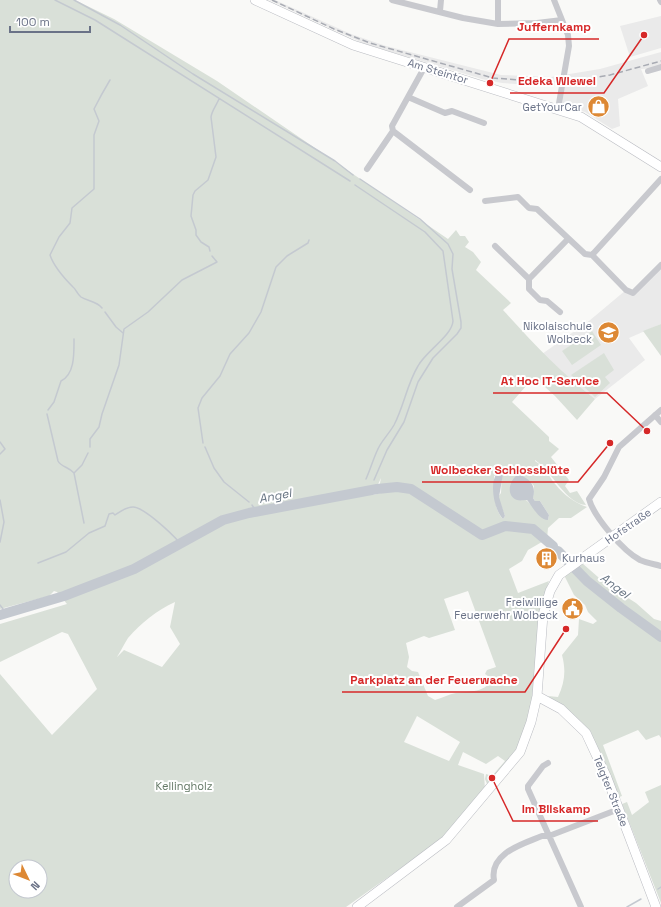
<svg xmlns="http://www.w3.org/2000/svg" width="661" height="907" font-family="'Space Grotesk',sans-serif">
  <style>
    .built { fill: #eaeaea }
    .green { fill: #d9e0d8; fill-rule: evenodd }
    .water { fill: #c4c9d0 }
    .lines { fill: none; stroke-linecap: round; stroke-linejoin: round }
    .stream { stroke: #c4c9d0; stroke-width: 1.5 }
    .river { stroke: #c4c9d0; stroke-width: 10 }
    .secondary-casing { stroke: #babcc2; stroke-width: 10 }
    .street { stroke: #c8c9ce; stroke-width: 6 }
    .secondary { stroke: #fff; stroke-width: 9 }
    .rail { stroke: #a8abb3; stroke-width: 1.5; stroke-dasharray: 6 3; stroke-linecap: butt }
    .labels { text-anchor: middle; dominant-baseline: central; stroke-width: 4; stroke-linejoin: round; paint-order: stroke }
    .street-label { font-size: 11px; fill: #6a7287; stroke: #fff }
    .poi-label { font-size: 11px; fill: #6a7287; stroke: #fff; text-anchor: end }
    .park-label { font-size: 11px; fill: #647966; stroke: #fff }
    .water-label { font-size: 12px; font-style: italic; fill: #667382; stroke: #fff }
    .leader { fill: none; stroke: #d62828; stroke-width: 1.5 }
    .callout-dot { fill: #d62828; stroke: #fff; stroke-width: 1.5 }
    .callout-label { font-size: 12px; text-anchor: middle; font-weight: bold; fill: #d62828; stroke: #fff; stroke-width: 4; stroke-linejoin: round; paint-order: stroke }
  </style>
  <rect width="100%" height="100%" fill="#f9f9f7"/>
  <!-- built -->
  <path class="built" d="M269,0h6l76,34 35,12 115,29 50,2 49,-8 61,-17v16l-20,1 7,17 -30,13 2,27 -8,3 -27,-17 -23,-7 3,-21 -17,2 -46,-3 -20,-4 -117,-35z
    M661,16v32l-31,9 -10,-31z
    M661,265v59l-32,14 16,22 -50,39 -25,-20 -28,-25 47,-33 37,-31 7,3z"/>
  <!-- green -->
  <path class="green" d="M0,0h75l39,19 103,62 231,158 8,-9 4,6h5l4,6 -4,5 8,5 8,10 -5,8 35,33 -8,7c30,33 57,62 92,89l-18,21 -22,-24 -21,-19 -22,25 37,35v4l10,8 -8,8 18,23 -4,6 5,7 7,-2 9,14c-20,-1 -35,-35 -51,-45v1c12,7 13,15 21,24 7,9 20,19 31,22l-16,11h-12l-11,10 -1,11 -19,11 -6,11 -13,8 9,24 31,-12 -3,9 -17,131 -11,30 -30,35 -3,-7 1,-5 6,2 13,-15 -7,-5 -12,8 -23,-12 -5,13 26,9 1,16 -43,49 -96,68h-346v-233l52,61 45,-46 -29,-55 -6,-2 -62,30v-38l67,-20 -10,-12 -3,-1 -5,5 -49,13zM502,473l-1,20 -3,4 7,19 -2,3c-10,-10 -9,-30 -9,-43zM381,478l-2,10 16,-2 17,1 69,45 -1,5c-25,-12 -51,-45 -80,-47 -8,0 -19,3 -27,5zM531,482l3,4 -1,12 2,3h5l9,14 -1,5 -22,-20zM468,591l28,76 -9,3 -2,4 6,4c-3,15 -23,13 -35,15 -7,1 -14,5 -21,7l-7,-4 -10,-24 -6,-1 -5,-4 2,-10 -3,-14 18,-7 5,2 26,-8 -11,-31zM175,602l-5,25 10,17 -18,23 -38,-17 -7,7c4,-6 7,-13 11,-19 13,-15 29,-28 47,-36zM417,716l43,26 -11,19 -45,-19zM16,867h24v24h-24z
    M661,324v32l-18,-25z
    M592,331l9,14 -29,20 -10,-14z
    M604,353l10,17 -9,7 5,6 -15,14 -24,-22z
    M582,563l24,21 30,19 18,16 7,2v117l-2,-3 -13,5 -8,-10 -35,15 19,51 -3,1 -18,-36 -35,-52 -18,-13 10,1c7,-15 8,-27 4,-42l16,-20 1,-16 14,5 4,-3 -9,-9 -3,-7 -11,-10 -9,-18 1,-2z
    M661,785v118l-39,-99 5,-2 5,13 17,-13 -4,-10z"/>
  <!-- water -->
  <path class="water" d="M501,472l2,2 -4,23 6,19 -2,3c-9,-9 -14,-36 -6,-46z
    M520,475c12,5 16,12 13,23l2,3h5l9,14 -1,5c-9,0 -16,-14 -21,-20 -3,0 -7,1 -10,0 -11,-4 -8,-18 -1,-24z"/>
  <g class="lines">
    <!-- stream -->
    <path class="stream" d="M55,0l40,20 255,161
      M74,0l46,25 73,49 142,87 18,14
      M360,179l60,40 28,25 5,10 -1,15 9,53v6l-4,6 -24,24 -15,24 -14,40 -17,28 -13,30
      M355,185l70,47 18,19 10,70c-1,15 -27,30 -35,45 -11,18 -14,40 -24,59 -5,9 -13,16 -17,26 -4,9 -7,19 -11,28
      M210,251l-1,-4 -8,-5 -5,-7v-5l-5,-14 2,-21 2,-4 13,-11 8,-23 -5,-40c1,-7 5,-11 8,-18
      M102,308c-5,-7 -15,-7 -21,-11 -4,-3 -5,-8 -8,-10 -9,-9 -19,-20 -23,-32l9,-18 11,-14 2,-15 22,-19v-54l5,-14 -5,-12c5,-10 10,-19 16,-29
      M105,312l11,15 7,6
      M48,410l6,-8 7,-21c14,-7 13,-28 13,-42
      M47,414l11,47c3,6 11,6 16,12
      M0,442l5,7 -5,5
      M203,443l-5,-35 4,-10 18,-22 10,-22 19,-21 12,-21 15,-45 11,-11 21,-13 1,-3
      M90,447v-8l9,-12 3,-13 17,-49 5,-36 24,-17 34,-32 35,-18 -5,-6
      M205,447l9,21 10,14 25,20
      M372,490v-3
      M361,492l1,-4
      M0,500l4,22 -4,20
      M252,505l4,6
      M84,523l-10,-50 8,-8 6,-12
      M38,563l28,-11 23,-19 16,-7 4,-12 4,-1 2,2c6,-4 11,-8 18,-8 11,0 39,27 47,36
      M0,605l6,8
      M658,889l3,-2
      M627,907l14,-8"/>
    <!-- river -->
    <path class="river" d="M558,551l29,30 34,27 40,29
      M0,615l64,-19 70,-27 89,-49 26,-7 128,-24 20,-2 14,2 71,46 23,-9 28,3 20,17"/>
    <defs>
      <path id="secondary" d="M255,0l98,45 228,72 80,50
        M537,696l24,13 25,24 21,45 49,129
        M357,907l89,-67 74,-88 11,-30 6,-26 6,-81 7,-24 9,-16 102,-73"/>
    </defs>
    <!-- secondary casing -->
    <use href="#secondary" class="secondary-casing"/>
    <!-- street -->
    <path class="street" d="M392,0l71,18 35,6 39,-1 25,-3
      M498,0v24
      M554,0l14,35 1,11 -11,63
      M660,0l1,2
      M440,11l1,-11
      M424,68l-32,58 1,5 77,59
      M648,71l13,-4
      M408,97l37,16 7,-2 32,12
      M367,169l26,-38
      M485,201l33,-4 11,11 8,1 48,45 7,1 34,35 7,3 28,-28
      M495,246l34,33
      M592,255l69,-76
      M560,312l-13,-11 -7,-1 -11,-11v-10l39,-40
      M661,410l-42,37 -15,30 -15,22c5,18 34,52 51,61 7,3 14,4 21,6
      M655,415l6,7
      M548,763l-5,3 -15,20v3l53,118
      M457,907l37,-27c-5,-27 29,-36 48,-44h7l70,-27"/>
    <!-- secondary -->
    <use href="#secondary" class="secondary"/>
    <!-- rail -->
    <path class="rail" d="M272,0l62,29 36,14 123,35 52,4 34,-2 31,-5 51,-14"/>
  </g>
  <!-- icons -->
  <defs>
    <symbol id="shop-disc" viewBox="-11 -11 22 22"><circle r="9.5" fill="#dd8834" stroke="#fff"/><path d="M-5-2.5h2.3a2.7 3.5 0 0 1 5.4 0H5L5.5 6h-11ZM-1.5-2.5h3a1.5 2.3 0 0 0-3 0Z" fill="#fff"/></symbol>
    <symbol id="school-disc" viewBox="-11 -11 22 22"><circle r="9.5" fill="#dd8834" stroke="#fff"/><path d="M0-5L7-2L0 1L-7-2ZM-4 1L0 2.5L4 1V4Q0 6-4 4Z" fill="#fff"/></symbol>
    <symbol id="building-disc" viewBox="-11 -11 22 22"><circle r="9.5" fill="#dd8834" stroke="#fff"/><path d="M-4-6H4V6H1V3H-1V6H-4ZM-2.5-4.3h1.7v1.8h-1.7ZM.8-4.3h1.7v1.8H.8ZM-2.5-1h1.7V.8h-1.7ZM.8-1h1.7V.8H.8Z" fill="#fff"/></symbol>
    <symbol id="civic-disc" viewBox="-11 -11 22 22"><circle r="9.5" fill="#dd8834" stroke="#fff"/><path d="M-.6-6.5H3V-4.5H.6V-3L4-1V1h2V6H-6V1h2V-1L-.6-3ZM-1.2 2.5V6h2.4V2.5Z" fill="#fff"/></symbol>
  </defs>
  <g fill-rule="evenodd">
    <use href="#shop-disc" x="586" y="94" width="25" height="25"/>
    <use href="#school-disc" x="596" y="320" width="25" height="25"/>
    <use href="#building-disc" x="534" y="546" width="25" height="25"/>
    <use href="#civic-disc" x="560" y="596" width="25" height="25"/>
  </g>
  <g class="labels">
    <!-- street labels -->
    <g class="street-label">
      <text transform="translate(438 71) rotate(17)">Am Steintor</text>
      <text transform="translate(628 526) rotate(-35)">Hofstraße</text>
      <text transform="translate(611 791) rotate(68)">Telgter Straße</text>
    </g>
    <!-- poi labels -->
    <g class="poi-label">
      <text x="582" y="107">GetYourCar</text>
      <text x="592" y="326">Nikolaischule<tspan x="592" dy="13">Wolbeck</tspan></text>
      <text x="562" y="558" text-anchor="start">Kurhaus</text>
      <text x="558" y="602">Freiwillige<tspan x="558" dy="13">Feuerwehr Wolbeck</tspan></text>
    </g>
    <!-- park labels -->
    <g class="park-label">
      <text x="184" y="786">Kellingholz</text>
    </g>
    <!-- water labels -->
    <g class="water-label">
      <text transform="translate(275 496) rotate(-11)">Angel</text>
      <text transform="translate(615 586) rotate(37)">Angel</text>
    </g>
  </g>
  <!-- callouts -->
  <path class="leader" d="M490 83L509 39H599M644 35L604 93H510M647 431L607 393H493M610 443L578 482H422M566 629L525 692H342M492 778L513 821H598"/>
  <g class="callout-dot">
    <circle cx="490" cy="83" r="4"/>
    <circle cx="644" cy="35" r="4"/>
    <circle cx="647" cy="431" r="4"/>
    <circle cx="610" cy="443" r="4"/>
    <circle cx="566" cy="629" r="4"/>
    <circle cx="492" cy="778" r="4"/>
  </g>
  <g class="callout-label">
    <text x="554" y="31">Juffernkamp</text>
    <text x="557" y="85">Edeka Wiewel</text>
    <text x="550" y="385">At Hoc IT-Service</text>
    <text x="500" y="474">Wolbecker Schlossblüte</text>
    <text x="434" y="684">Parkplatz an der Feuerwache</text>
    <text x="556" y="813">Im Bilskamp</text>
  </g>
  <!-- north arrow -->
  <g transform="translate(28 879) rotate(133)"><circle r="19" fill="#ffffff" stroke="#c3c7cf"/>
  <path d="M0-3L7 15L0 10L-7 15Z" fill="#dd8834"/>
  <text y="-6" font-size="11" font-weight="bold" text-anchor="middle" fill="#6a7287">N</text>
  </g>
  <!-- scale -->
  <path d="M10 26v6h80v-6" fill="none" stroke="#6a7287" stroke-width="2"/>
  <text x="16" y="26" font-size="12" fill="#6a7287" stroke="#ffffff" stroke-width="3" paint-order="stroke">100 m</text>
</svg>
